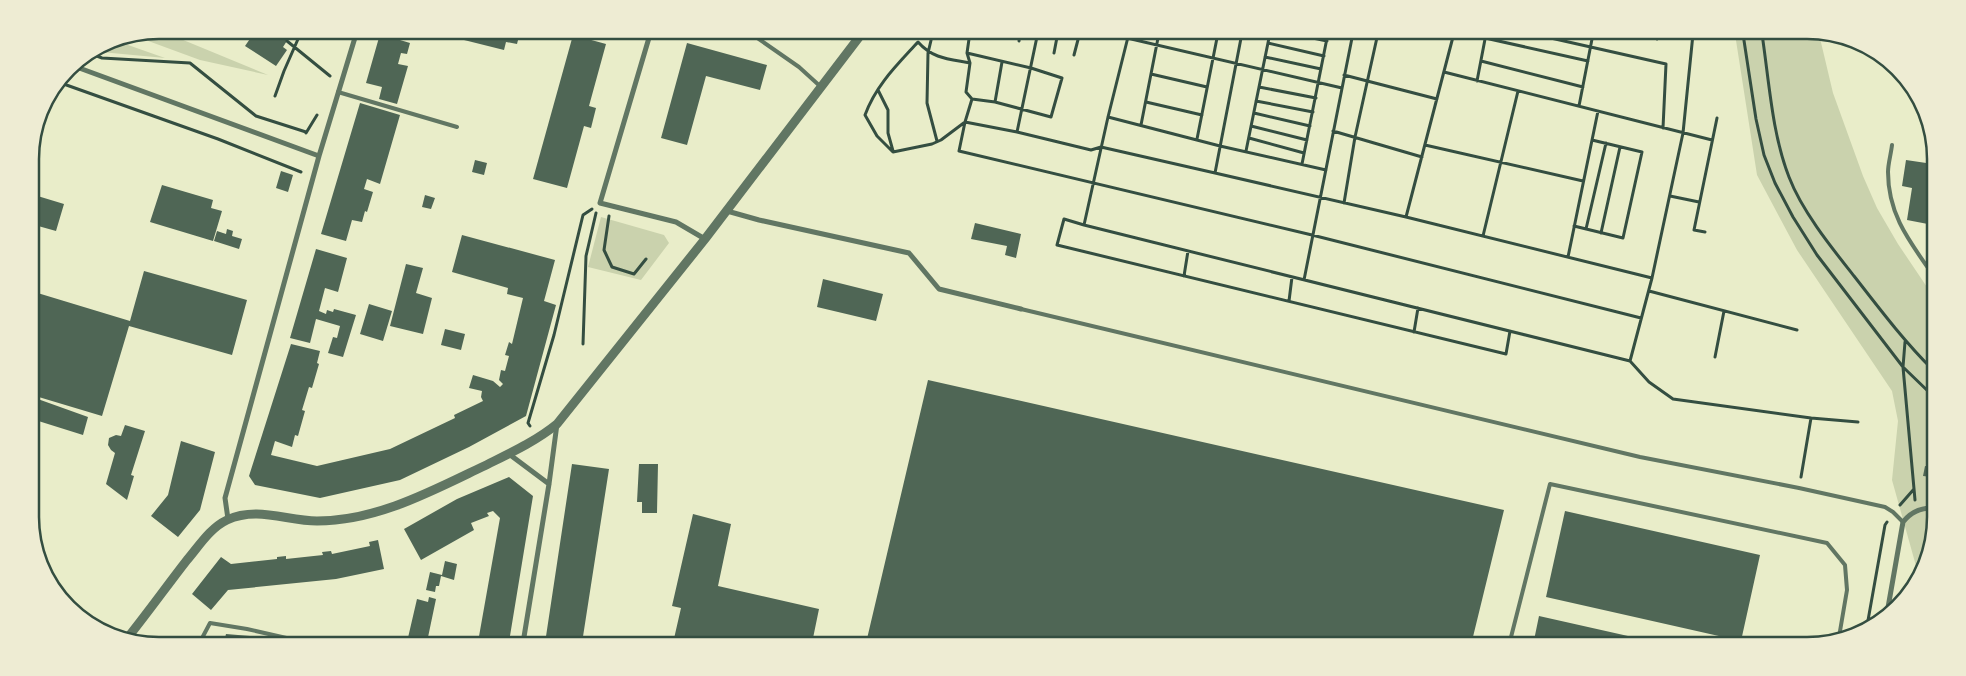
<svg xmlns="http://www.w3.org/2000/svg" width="1966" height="676" font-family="'PT Sans',sans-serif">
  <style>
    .green { fill: #cad2ad }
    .building { fill: #4f6655 }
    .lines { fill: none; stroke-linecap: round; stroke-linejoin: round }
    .path { stroke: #344e41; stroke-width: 3 }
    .service { stroke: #617663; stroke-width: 4 }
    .minor { stroke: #617663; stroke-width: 5 }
    .tertiary { stroke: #617663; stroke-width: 9 }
    .rim { fill: none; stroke: #344e41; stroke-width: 2.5 }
  </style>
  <rect width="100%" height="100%" fill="#e9edc9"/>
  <!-- green -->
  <path class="green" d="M159,30l109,45 -68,-15 -68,-25z
    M1735,34h84l14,59 30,83 14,32 21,36 35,52 -1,255 -11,22h-3l-26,-93 6,-59 -6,-30 -95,-141 -40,-75z
    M111,39l54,19 -64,-6 -7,-2z
    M601,217l63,18 5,8 -28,37 -53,-13z"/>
  <!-- building -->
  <path class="building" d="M256,30h38l-11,17 4,3 -11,16 -31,-20z
    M457,31h60l3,1 -3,12 -11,-2 -2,8 -48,-12z
    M785,32h18l-6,8z
    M380,34l30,9 -3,11 -6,-1 -3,11 10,2 -11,38 -18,-5 3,-12 -16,-4z
    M573,35l33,9 -17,62 7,2 -5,20 -7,-2 -17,62 -34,-9z
    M687,43l80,22 -7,25 -54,-14 -19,69 -26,-7z
    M360,103l40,12 -20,69 -13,-5 -3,10 9,3 -6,20 -2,-1 -3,11 -10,-2 -6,21 -25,-7z
    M475,160l12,3 -3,12 -12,-3z
    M1906,160l27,4v61l-26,-5 5,-32 -10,-2z
    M281,171l12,4 -5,17 -12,-4z
    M162,185l51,15 -2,8 11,3 -9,30 -63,-19z
    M31,194l33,10 -8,27 -25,-7z
    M425,195l10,3 -4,11 -9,-2z
    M975,223l46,11 -5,24 -11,-3 2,-9 -36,-7z
    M227,229l6,2 -1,5 10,3 -3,10 -25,-8 3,-10 9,3z
    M462,235l93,25 -11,41 12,4 -30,111 -57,31 -69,33 -80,18 -65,-13 -6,-9 42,-132 29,7 -3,12 2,1 -7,24 -3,-1 -7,23 3,1 -7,25 -3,-1 -3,12 -17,-6 -4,14 46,11 73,-17 65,-31 -1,-3 29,-14 -2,-4 1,-6 -13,-3 4,-13 20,6 7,6 3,-3 -4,-4 2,-10 4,1 4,-15 -4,-1 4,-13 3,2 11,-46 -16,-4 1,-6 -56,-16z
    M316,249l31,9 -9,34 -13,-4 -6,23 7,3 1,-4 6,2 1,-3 22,6 -13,42 -15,-4 5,-16 4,1 3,-12 -24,-7 -6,24 -20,-5z
    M406,264l17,4 -7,25 16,5 -9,36 -33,-8z
    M144,271l103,29 -15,55 -103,-29 -27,90 -70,-21 -1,-104 99,30z
    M823,279l60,15 -7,27 -59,-14z
    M369,304l23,7 -9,30 -23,-7z
    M445,329l20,5 -4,16 -20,-5z
    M928,380l576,130 -33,135 -605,-2z
    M35,398l53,19 -5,18 -51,-16v-10z
    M125,425l20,6 -14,44 3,1 -7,24 -21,-16 9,-31 -4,-3 -3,-5 1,-7 7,-3 5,1z
    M181,441l34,11 -15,58 -22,27 -27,-21 17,-21z
    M572,464l37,5 -27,174h-37z
    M639,464h19l-1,49h-15v-11h-5z
    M1925,466l7,1v10l-9,-1z
    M509,477l24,19 -24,146h-31l22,-124 -7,-7 -6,2 2,3 -18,7 3,7 -53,30 -17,-31 53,-30z
    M1565,511l195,44 -19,86 -195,-44z
    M693,514l38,10 -13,62 101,23 -7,34h-139l8,-35 -9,-2z
    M378,540l6,29 -48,10 -108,11 -17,20 -19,-16 29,-37 10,7 46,-5v-2l9,-1v3l37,-4 -1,-3 9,-1 1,3 38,-8 -1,-4z
    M445,561l12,3 -3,16 -13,-4 -2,10h-3l-1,6 -9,-2 4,-18 12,3z
    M429,597l7,2 -9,43h-20l10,-43 11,3z
    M1539,616l129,29h-135z
    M226,634l24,2 21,6h-47z"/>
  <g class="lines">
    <!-- path -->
    <path class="path" d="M933,32l-5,21 -1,50 10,38
      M1101,32l241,56
      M1129,33l-21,84 -24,108 546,136 19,21 24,17 138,19 -10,59
      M1242,33l-27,140 191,44
      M1289,33l38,8
      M1442,33l11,4
      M1454,33l-48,184 246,61
      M1533,34l133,30 -3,64
      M1743,34l13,85 8,36 11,28 18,34 24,38 86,112 29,28
      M1762,34c7,46 10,100 27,143 13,34 42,70 65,99 25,32 49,64 78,93
      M998,37l1,-5
      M1485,38l103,23
      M1657,39l1,-5
      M287,41l43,35
      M1019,41l1,-9
      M1268,43l56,13
      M89,53l13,5 88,5 66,53 50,16
      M967,53l64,15 31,10 -11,39 -56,-15 7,-40
      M1054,53l4,-21
      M1074,55l6,-23
      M1265,57l56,12
      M1481,61l102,26
      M970,63c-21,-4 -37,-4 -52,-21 -21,23 -42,43 -53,73l12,21 16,16 39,-8 9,-4 24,-18 7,-23 -6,-7 4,-29 -3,-10 3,-21
      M1444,72l268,68
      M1151,74l56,13
      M1344,75l93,24
      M1477,81l9,-47
      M58,82l160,57 83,33
      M1259,87l57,11
      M878,90l10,20v23l5,18
      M275,96l9,-25 18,-41
      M972,99l23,3
      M1256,101l57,11
      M1146,102l56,13
      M1579,106l14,-72
      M1254,113l56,13
      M1108,117l112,29 106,24
      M1141,125l18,-92
      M1251,126l56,14
      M1333,131l89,26
      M1017,132l21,-100
      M306,133l11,-18
      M1249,138l55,15
      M1197,139l21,-106
      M1425,145l158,36
      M1246,151l24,-118
      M1302,164l26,-131
      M1215,173l-114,-26 -10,3 -74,-18 -52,-10 -6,29 353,84 329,83
      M1670,196l29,6
      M1344,203l11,-66 23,-104
      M609,216l-5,34 8,17 22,7 12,-15
      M1084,225l-20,-6 -7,26 449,109 4,-23
      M1574,226l49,12 19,-86 -50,-12
      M1586,229l20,-86
      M1705,232l-11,-2 23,-112
      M1601,233l19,-86
      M1483,236l35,-145
      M1568,257l30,-146
      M1184,276l4,-25
      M1304,280l49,-247
      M1649,291l148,39
      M1289,301l3,-24
      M1414,332l4,-24
      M1905,342l-2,25 12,133
      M583,344l3,-88 10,-43
      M1715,357l9,-46
      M1630,361l22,-83 31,-145 10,-99
      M1811,418l47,4
      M530,426l-2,-3 26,-88 29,-120 9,-6
      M1900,505l14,-16
      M1867,626l18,-101 2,-3"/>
    <!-- service -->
    <path class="service" d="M745,32l8,3 46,32 22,20
      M338,92l119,35
      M1892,145c-1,9 -4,19 -4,27 0,43 22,70 45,103
      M1021,309l619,148 159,31 86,19 8,5 10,10
      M200,642l10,-19 37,6 57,13
      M1509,645l41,-161 277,59 18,22 2,25 -8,47"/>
    <!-- minor -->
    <path class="minor" d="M651,31l-51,172 76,19 29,17
      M71,65l248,91
      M727,211l32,9 150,33 30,36 82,20
      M509,454l40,30
      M228,519l-3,-21 94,-342 38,-125
      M1886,619l17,-97c7,-9 17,-14 29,-14
      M523,643l26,-159 8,-60"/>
    <!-- tertiary -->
    <path class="tertiary" d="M125,641c21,-26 41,-54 62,-81 12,-14 23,-32 40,-40 30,-14 60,1 90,1 59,0 113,-29 165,-54 26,-13 53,-25 75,-43l148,-185 158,-207"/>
  </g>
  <!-- crop -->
  <path d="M0 0H1966V676H0ZM159 39H1807A120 120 0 0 1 1927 159V517A120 120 0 0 1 1807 637H159A120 120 0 0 1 39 517V159A120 120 0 0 1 159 39Z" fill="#eeecd3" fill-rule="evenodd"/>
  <path class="rim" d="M159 39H1807A120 120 0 0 1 1927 159V517A120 120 0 0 1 1807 637H159A120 120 0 0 1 39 517V159A120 120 0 0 1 159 39Z"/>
</svg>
